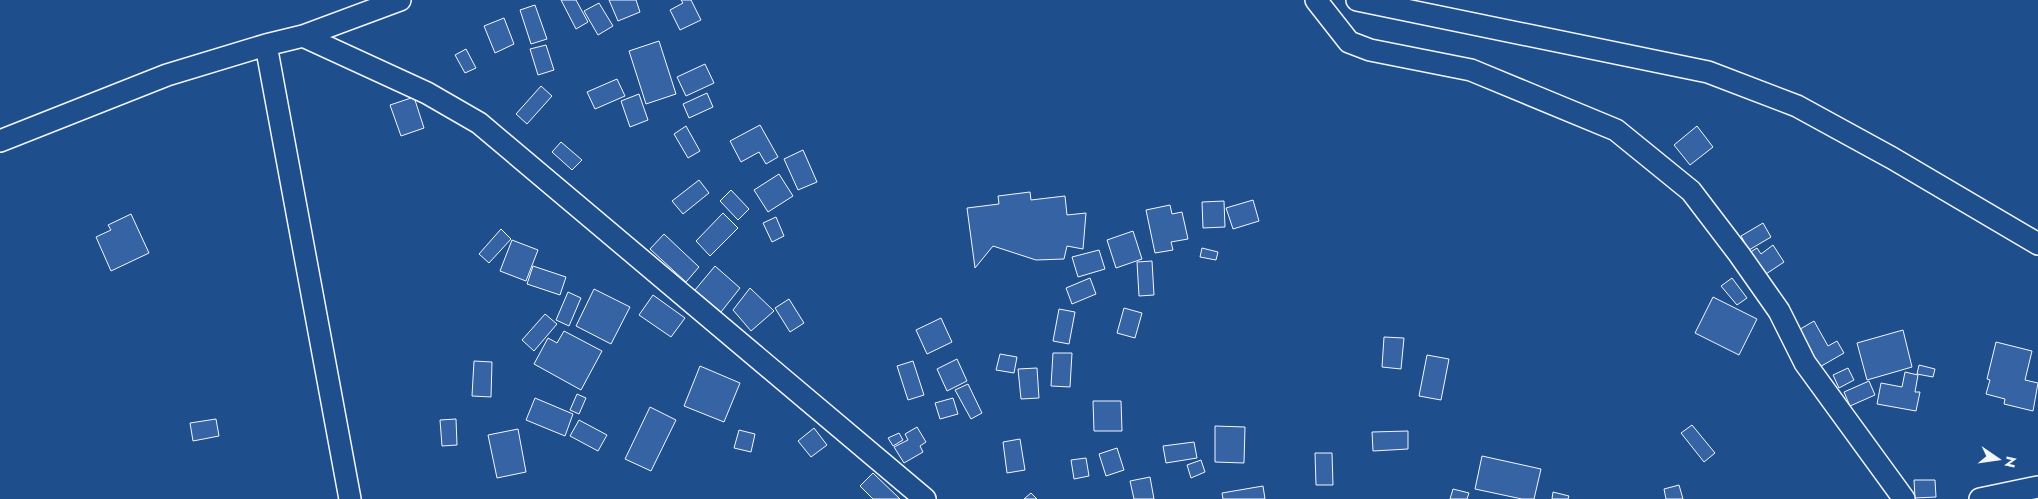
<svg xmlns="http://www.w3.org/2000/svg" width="2038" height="499" font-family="Jost,sans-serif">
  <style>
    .building { fill: #3563a3; stroke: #f2f6ff }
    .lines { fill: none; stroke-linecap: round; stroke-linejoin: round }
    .minor-casing { stroke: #f2f6ff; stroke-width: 24 }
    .minor { stroke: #1f4e8c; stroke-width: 21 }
  </style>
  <rect width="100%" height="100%" fill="#1f4e8c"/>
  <!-- building -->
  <path class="building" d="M561,0h15l12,22 -12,7z
    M609,0h27l4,12 -22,9z
    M681,0h10l10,20 -21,10 -10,-20 13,-7z
    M599,3l14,23 -15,9 -14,-24z
    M535,5l12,34 -16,5 -11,-34z
    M504,18l10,26 -19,9 -11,-27z
    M659,41l17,53 -30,10 -17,-53z
    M546,45l8,25 -16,5 -8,-26z
    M466,49l10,19 -11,5 -10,-18z
    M705,64l9,19 -28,13 -9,-19z
    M617,79l8,17 -30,13 -8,-17z
    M541,86l11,10 -25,28 -11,-10z
    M707,93l6,14 -24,11 -6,-14z
    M639,94l9,26 -18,7 -9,-26z
    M414,97l10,31 -23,8 -11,-31z
    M760,125l18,32 -12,7 -7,-12 -18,10 -11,-21z
    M686,126l14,25 -12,7 -14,-24z
    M1697,126l16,21 -23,18 -16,-20z
    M561,142l21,18 -10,10 -20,-18z
    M803,150l14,32 -19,8 -14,-31z
    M779,174l14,22 -25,16 -14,-22z
    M699,180l10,13 -26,21 -11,-13z
    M731,190l18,19 -11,11 -18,-19z
    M1030,192l1,8 34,-4 2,19 19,-2 -3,36 -16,-3 -3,13 -28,1 -43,-14 -18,22 -8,-60 32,-4 -1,-8z
    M1253,200l6,21 -26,8 -7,-21z
    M1224,201l1,26 -22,1 -1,-26z
    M1170,205l2,9 10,-2 6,27 -17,3 2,8 -18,3 -9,-43z
    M723,213l15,15 -28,28 -14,-15z
    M131,214l18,39 -38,18 -15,-34 15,-7 -3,-5z
    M776,217l8,19 -12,6 -9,-19z
    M1763,223l8,14 -22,13 -8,-14z
    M501,229l10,10 -22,24 -10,-9z
    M1133,231l9,28 -26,9 -9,-28z
    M664,234l35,33 -13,15 -36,-33z
    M512,240l26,10 -12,31 -26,-10z
    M1773,245l11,17 -21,14 -14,-23 8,-5 4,6z
    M1202,248l16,4 -2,8 -16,-3z
    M1099,250l6,19 -27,8 -6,-20z
    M1152,261l2,34 -15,1 -2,-34z
    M533,266l33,11 -6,18 -33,-11z
    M715,266l25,22 -19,24 -26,-22z
    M1090,278l6,16 -24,10 -6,-16z
    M1732,278l15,20 -10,7 -16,-19z
    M750,288l24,23 -23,20 -18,-21z
    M594,289l36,18 -19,37 -35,-18z
    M568,292l13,6 -12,28 -13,-6z
    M653,295l32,23 -14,19 -32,-22z
    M1713,297l44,22 -18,36 -44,-22z
    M789,299l15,24 -14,9 -15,-24z
    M1124,308l18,5 -7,25 -18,-5z
    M1059,309l16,3 -6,32 -16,-3z
    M545,314l12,10 -23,27 -12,-11z
    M941,318l11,24 -25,12 -11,-24z
    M1814,321l14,25 9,-5 7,12 -26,15 -21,-37z
    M1903,330l9,37 -45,13 -10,-37z
    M564,331l38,20 -21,39 -47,-26 14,-26 9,5z
    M1384,337l20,1 -3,31 -19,-2z
    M1996,342l36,9 -7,29 13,3 -5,28 -29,-7 1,-5 -19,-5 4,-14 -3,-1z
    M1053,353h19l-2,34 -19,-1z
    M1000,354l17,3 -3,16 -18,-3z
    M1427,355l22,4 -8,41 -22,-4z
    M957,359l10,22 -20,10 -10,-22z
    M474,361l18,1 -1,35 -19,-1z
    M913,361l11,34 -16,5 -11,-34z
    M1919,365l16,4 -2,8 -16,-3z
    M700,366l40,17 -16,39 -40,-16z
    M1037,368l2,30 -18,1 -3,-30z
    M1848,368l6,12 -15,8 -6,-13z
    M1905,372l13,3 -3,17h5l-4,19 -39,-7 4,-21 21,4z
    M1869,381l6,14 -25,11 -6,-14z
    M968,384l14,29 -11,6 -16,-29z
    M577,394l9,4 -7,16 -9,-4z
    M535,398l38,16 -8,22 -39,-16z
    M953,398l5,16 -18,5 -5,-16z
    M1093,401h28l1,30h-28z
    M650,407l26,13 -25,51 -26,-12z
    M216,419l3,17 -26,5 -3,-18z
    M456,419l1,26 -15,1 -2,-26z
    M579,420l28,15 -9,16 -28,-15z
    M1692,425l23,28 -11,9 -23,-29z
    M1215,426l30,1 -1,36 -29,-1z
    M917,427l9,15 -6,4 3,6 -19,11 -10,-16 14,-7 -3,-6z
    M814,428l13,17 -16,12 -13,-16z
    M518,429l8,43 -29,6 -9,-43z
    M739,430l16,4 -4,18 -17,-4z
    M1408,431v18l-35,2 -1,-19z
    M899,433l4,7 -10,6 -5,-8z
    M1020,439l5,31 -18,3 -4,-31z
    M1194,442l3,16 -31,5 -3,-17z
    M1117,448l7,22 -18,6 -7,-22z
    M1315,453h17l1,32h-17z
    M1482,456l59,13 -7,30h-12l-47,-10z
    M1086,458l3,18 -15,3 -3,-19z
    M1201,460l4,12 -14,6 -4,-13z
    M873,473l27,26h-27l-13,-13z
    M1150,477l4,22h-20l-4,-18z
    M1914,480h21l1,17 -21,1z
    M1679,485l4,14h-17l-2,-10z
    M1263,486l2,13h-42l-1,-6z
    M1453,489l16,4 -2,6h-17z
    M1553,492l16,4 -1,3h-16z
    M1031,493l6,6h-13z"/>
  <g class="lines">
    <defs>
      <path id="minor" d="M1316,0l33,42 21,8 101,20 145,60 75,61 48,63 40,57 26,52 99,136
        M1357,0l351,72 89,34 95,52 146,86
        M303,36l97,-36
        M266,45l84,454
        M0,141l167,-66 99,-30 37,-9 124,57 52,30 446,376
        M1980,499l58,-12"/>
    </defs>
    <!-- minor casing -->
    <use href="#minor" class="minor-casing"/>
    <!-- minor -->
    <use href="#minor" class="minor"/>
  </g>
  <!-- north arrow -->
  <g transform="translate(1998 459) rotate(103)" stroke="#1f4e8c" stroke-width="4" paint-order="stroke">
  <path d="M0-4L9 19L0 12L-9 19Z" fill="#f2f6ff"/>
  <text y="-8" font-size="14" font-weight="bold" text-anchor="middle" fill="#f2f6ff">N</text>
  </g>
</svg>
